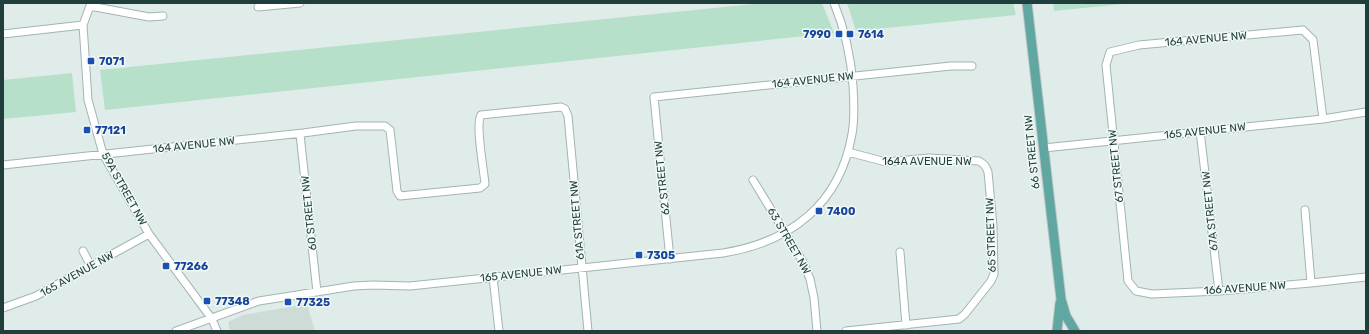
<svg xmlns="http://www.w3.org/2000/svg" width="1369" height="334" font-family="Rubik,sans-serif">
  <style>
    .built { fill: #cedcd8 }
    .green { fill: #b6e0c9 }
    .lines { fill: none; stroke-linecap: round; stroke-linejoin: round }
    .minor-casing { stroke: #a2b4b2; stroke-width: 9 }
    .major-casing { stroke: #c0c9c8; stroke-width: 11 }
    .minor { stroke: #fff; stroke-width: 7 }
    .major { stroke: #60a6a1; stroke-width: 9 }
    .transit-dot { fill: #1a4fb4; stroke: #f1f9f6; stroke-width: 1.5 }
    .labels { text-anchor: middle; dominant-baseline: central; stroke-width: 3; stroke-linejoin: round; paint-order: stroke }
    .transit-label { font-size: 11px; font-weight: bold; fill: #164399; stroke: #f1f9f6; text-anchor: start }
    .street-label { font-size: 11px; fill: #1f3e3c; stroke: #f1f9f6 }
  </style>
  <rect width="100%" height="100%" fill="#e0ece9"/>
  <!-- built -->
  <path class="built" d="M307,304l8,27h-85l-2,-9 15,-7z"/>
  <!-- green -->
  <path class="green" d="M764,3h58l12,30 -729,77 -5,-40z
    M847,3h166l3,12 -160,16z
    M1053,3h80l-79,8z
    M72,73l4,39 -73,7v-39z"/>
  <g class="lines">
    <defs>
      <path id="minor" d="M91,3l-8,22 5,75 15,54 46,80 63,85 5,12
        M90,6l59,11 14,-1
        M258,7l42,-4
        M3,34l80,-9
        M1323,119l-10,-79 -10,-10 -164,15 -29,7 -4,13 22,216 8,10 16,3 67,-3 92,-8 55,-6
        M1200,131l19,160
        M300,134l17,158
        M1044,148l279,-29 43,-7
        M3,165l300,-32 53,-7h29l5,4 7,61 3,5 80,-8 5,-4c-1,-13 -10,-60 -4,-69l80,-8 4,2 3,7 20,215
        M753,180l50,82 7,17 4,19 3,33
        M1305,210l6,73
        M83,251l8,15
        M900,252l6,73
        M670,259l-16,-162 297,-31h21
        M493,277l6,54
        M3,308l33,-12 113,-62
        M176,331l83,-30 95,-15 19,-1 37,1 313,-33c68,-11 117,-49 129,-119 3,-16 2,-32 1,-48 -2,-30 -8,-56 -19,-83
        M846,331l113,-12 6,-5 26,-33 3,-7 -1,-48 -5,-54c-2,-6 -4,-8 -9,-11l-50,-3 -43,4 -38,-10"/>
      <path id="major" d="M1027,3l34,296 5,17 9,15
        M1057,331l3,-28"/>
    </defs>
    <!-- minor casing -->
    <use href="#minor" class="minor-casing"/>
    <!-- major casing -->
    <use href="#major" class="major-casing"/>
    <!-- minor -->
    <use href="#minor" class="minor"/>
    <!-- major -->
    <use href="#major" class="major"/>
  </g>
  <!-- markers -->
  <g class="transit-dot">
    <rect x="835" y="30" width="8" height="8" rx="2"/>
    <rect x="846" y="30" width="8" height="8" rx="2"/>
    <rect x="87" y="57" width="8" height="8" rx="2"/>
    <rect x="83" y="126" width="8" height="8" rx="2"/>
    <rect x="815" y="207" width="8" height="8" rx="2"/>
    <rect x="635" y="251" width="8" height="8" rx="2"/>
    <rect x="162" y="262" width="8" height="8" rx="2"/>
    <rect x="203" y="297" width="8" height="8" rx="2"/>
    <rect x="284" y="298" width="8" height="8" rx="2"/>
  </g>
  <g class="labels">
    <!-- transit labels -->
    <g class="transit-label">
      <text x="831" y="34" text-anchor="end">7990</text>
      <text x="858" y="34">7614</text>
      <text x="99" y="61">7071</text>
      <text x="95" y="130">77121</text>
      <text x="827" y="211">7400</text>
      <text x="647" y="255">7305</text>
      <text x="174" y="266">77266</text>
      <text x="215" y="301">77348</text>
      <text x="296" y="302">77325</text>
    </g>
    <!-- street labels -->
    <g class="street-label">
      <text transform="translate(1206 39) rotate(-5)">164 AVENUE NW</text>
      <text transform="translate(813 80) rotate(-6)">164 AVENUE NW</text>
      <text transform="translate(1205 131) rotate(-6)">165 AVENUE NW</text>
      <text transform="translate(194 145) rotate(-6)">164 AVENUE NW</text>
      <text transform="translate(1032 152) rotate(-96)">66 STREET NW</text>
      <text x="927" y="161">164A AVENUE NW</text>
      <text transform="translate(1116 166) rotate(-96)">67 STREET NW</text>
      <text transform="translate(662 178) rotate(-96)">62 STREET NW</text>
      <text transform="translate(124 189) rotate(61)">59A STREET NW</text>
      <text transform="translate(1210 211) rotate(-96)">67A STREET NW</text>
      <text transform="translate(309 213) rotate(-96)">60 STREET NW</text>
      <text transform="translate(577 220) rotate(-95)">61A STREET NW</text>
      <text transform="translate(991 235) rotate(-92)">65 STREET NW</text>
      <text transform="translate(789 241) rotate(60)">63 STREET NW</text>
      <text transform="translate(77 274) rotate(-29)">165 AVENUE NW</text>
      <text transform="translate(521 274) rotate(-6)">165 AVENUE NW</text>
      <text transform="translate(1245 288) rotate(-4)">166 AVENUE NW</text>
    </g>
  </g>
  <!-- border -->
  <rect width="1369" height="334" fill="none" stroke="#1f3e3c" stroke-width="8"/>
</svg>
